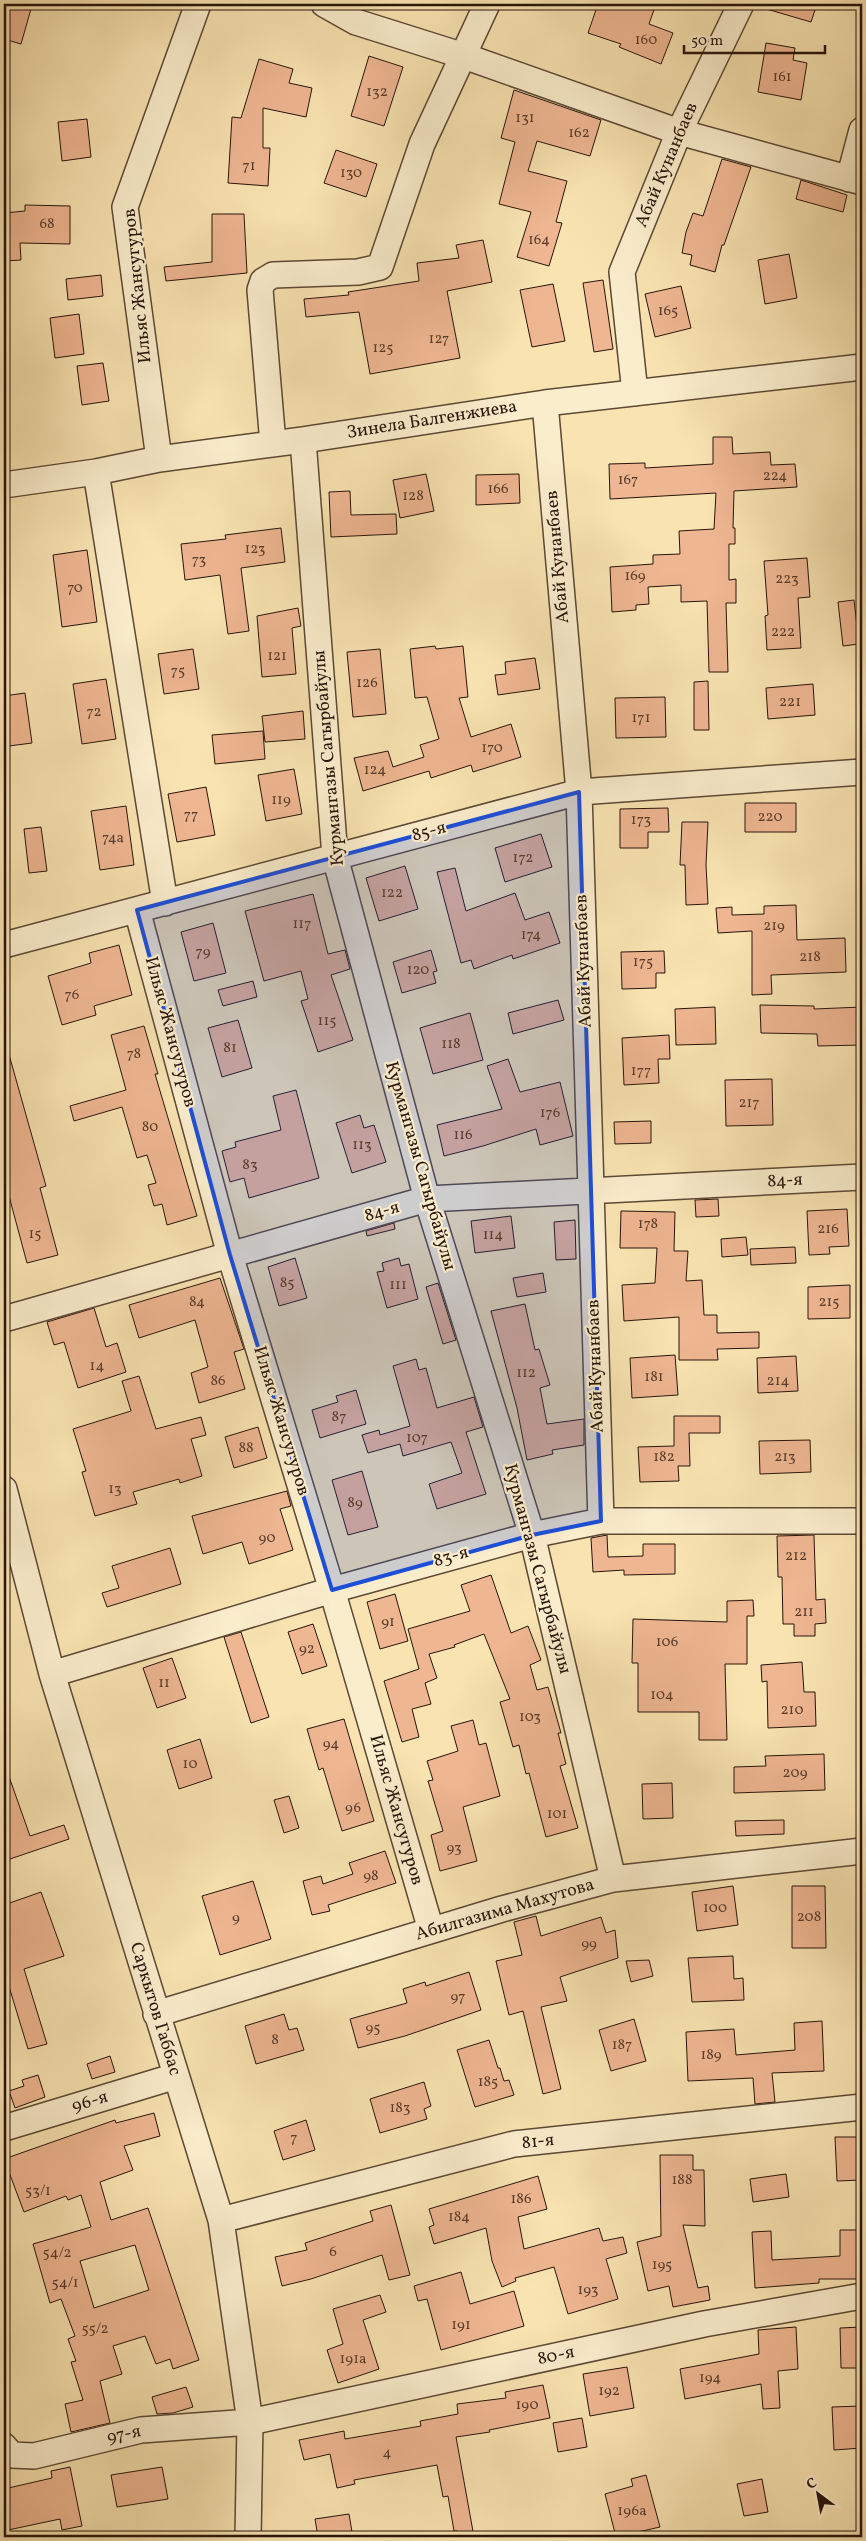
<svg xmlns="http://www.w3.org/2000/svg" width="866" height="2541" font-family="Vollkorn,serif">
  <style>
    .building { fill: #eeb691; stroke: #28140b; fill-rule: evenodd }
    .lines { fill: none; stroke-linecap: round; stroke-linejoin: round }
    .minor-casing { stroke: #5c4834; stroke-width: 28 }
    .minor { stroke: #faedcc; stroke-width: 25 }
    .marked { fill: #1d4ed8; fill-opacity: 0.2; stroke: #1d4ed8; stroke-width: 4; stroke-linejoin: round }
    .labels { text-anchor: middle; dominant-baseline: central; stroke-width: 4.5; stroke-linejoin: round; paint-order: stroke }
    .number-label { font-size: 15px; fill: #5a3c2c }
    .street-label { font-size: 18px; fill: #28140b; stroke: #faedcc }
  </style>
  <rect width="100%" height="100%" fill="#f8e3b1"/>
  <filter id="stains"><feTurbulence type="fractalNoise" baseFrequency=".004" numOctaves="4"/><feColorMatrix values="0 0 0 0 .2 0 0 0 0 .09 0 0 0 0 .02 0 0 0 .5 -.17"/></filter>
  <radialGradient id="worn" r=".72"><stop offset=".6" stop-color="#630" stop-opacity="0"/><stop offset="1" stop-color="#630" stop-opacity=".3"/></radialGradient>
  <!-- building -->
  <path class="building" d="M4,4l27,5 -10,35 -17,-5z
    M598,4h58l-7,20 24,9 -12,31 -42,-17 2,-3 -33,-11z
    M764,4h53l-6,18 -48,-14z
    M766,43l29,5 -2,12 14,3 -6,37 -43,-8z
    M369,56l34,11 -19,59 -33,-10z
    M259,59l34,10 -4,14 23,5 -6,29 -43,-9v40h7l-2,38 -40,-3 4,-66 9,1z
    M514,90l87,30 -11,36 -53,-15 -9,30 39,10 -11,41 6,1 -13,43 -32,-9 14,-45 -32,-8 16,-62 -14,-4z
    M87,119l4,38 -29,4 -4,-39z
    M336,150l41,14 -11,33 -42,-14z
    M722,159l29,8 -27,78h-2l-7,27 -25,-7 2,-10 -10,-2 4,-21 7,-19 10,3z
    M801,180l46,15 -4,17 -47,-13z
    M25,205l45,1v38l-50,-1 1,17 -17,1v-48l21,-2z
    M212,214h32l3,59 -81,8 -2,-14 48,-5z
    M483,240l9,42 -45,9 13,67 -90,16 -11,-62 -53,5 -2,-18 45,-4 -1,-3 71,-11 -2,-18 42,-5 -3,-13z
    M789,254l8,44 -32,6 -7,-44z
    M101,275l2,21 -35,4 -2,-21z
    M603,280l10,69 -19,3 -11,-69z
    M553,284l12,57 -33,6 -12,-57z
    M681,286l10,42 -36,9 -10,-43z
    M79,314l5,40 -29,4 -5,-40z
    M103,363l6,38 -27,4 -5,-39z
    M713,437h19l1,17 37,-2 1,13 24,-1 2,23 -63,4 -1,37h2v16h-6v36l7,-1v24h-10l2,69h-19l-2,-71 -26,1v-17l-33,2 1,17 -13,1v5l-24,2 -2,-45 43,-3v-9l27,-1 -1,-23 35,-2 2,-36 -106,6 -1,-35 36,-1v5l68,-4z
    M426,474l8,37 -34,7 -7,-38z
    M519,474l1,29 -44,2v-30z
    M350,491l1,24 45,-1 1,20 -66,3 -2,-45z
    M281,528l4,34 -44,6 8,63 -21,3 -8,-59 -35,5 -4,-36 45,-5 -1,-4z
    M87,550l10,72 -35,5 -9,-72z
    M807,558l3,39 -12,1 3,50 -34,2 -2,-34 3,-1 -4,-54z
    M854,600l5,44 -16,2 -5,-44z
    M298,608l3,18 -9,2 4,46 -34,3 -5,-61z
    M435,646l1,3 27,-3 5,51 -9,1 12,39 40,-13 10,33 -48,15 -2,-7 -40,13 -2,-7 -66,20 -9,-33 34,-7 5,16 31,-10 -4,-12 19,-6 -12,-42 -12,1 -5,-49z
    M193,649l6,40 -35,5 -6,-40z
    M380,649l6,65 -33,3 -6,-65z
    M535,658l5,31 -42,6 -3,-20 11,-1 -1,-12z
    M106,679l10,60 -34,5 -9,-60z
    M708,681l1,49h-15v-48z
    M813,684l2,31 -47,4 -2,-31z
    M25,693l7,50 -23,3 -5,-50z
    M665,697l1,40 -50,1 -1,-40z
    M303,711l2,28 -40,3 -3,-26z
    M263,731l2,28 -50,5 -3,-29z
    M294,769l8,45 -36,7 -8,-46z
    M206,787l9,48 -38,7 -9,-48z
    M745,803h51v29h-51z
    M126,806l8,59 -34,5 -9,-59z
    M668,808l1,24h-21v16h-28v-39z
    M682,822h26l-2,43 2,39 -22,1 -1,-40h-5z
    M41,827l6,44 -18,2 -5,-44z
    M541,834l11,33 -47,15 -10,-34z
    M405,866l13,43 -39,12 -13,-43z
    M455,868l11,43 49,-18 10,27 24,-8 11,31 -47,16 -1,-4 -38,14 -3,-9 -10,3 -24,-91z
    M313,894l15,60 17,-4 5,19 -19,6 22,65 -35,12 -17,-51 7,-2 -7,-28 -37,10 -19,-70z
    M796,905l1,35 48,-2 1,34 -75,3 1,19 -20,1v-64l-34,2 -2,-25 16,-1v8l32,-1v-8z
    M213,923l13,50 -32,8 -13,-49z
    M119,945l13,50 -38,11 2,9 -34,10 -14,-49 43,-13 -2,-10z
    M431,950l6,21 -4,1 3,11 -34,10 -9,-31z
    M664,951l1,22h-9v15l-34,1 -1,-37z
    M253,981l4,16 -34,9 -5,-16z
    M558,1000l6,20 -51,14 -5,-21z
    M760,1005l54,1v3l48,-2v38l-44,1 -1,-12 -56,-1z
    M715,1007l1,37 -40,1 -1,-36z
    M470,1013l13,47 -50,14 -13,-46z
    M238,1020l14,48 -30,9 -14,-49z
    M144,1026l14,48h-3l42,142 -30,9 -5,-21 -8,2 -6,-21 8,-2 -9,-28 -10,3 -15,-51 -48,14 -4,-15 56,-16 -15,-55z
    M669,1035l1,24h-12l1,24 -35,2 -2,-47z
    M8,1051l38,135 -6,2 18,67 -31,8 -18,-67 -3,1 -2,-9v-136z
    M508,1059l12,33 40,-10 13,54 -33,9 -4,-16 -53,17 -39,10 -7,-31 65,-16 -15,-43z
    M772,1079l1,46 -47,1 -1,-46z
    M296,1090l23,88 -70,20 -5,-20 -14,4 -8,-31 14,-4 -1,-5 46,-12 -8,-34z
    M360,1115l4,13 10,-3 12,37 -34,11 -16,-50z
    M651,1121v22l-36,1 -1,-22z
    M718,1199l1,17 -23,1 -1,-17z
    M847,1209l2,37 -20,1 1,7 -21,1 -2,-44z
    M621,1211l54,1 -1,39h14l-2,30 16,-1 2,35h13v18l42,-1v16l-42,1 1,11h-39v-43l-55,4 -2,-36 33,-2 2,-35h-37z
    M511,1216l4,32 -40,5 -4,-32z
    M575,1220l1,39 -20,1 -2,-38z
    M394,1223l1,6 -28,7 -1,-5z
    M746,1237l2,18 -26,2 -1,-18z
    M795,1247l1,16 -45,2 -1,-16z
    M295,1258l12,40 -28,8 -11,-39z
    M399,1258l2,8 8,-2 9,35 -31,9 -10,-36 7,-1 -2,-8z
    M543,1273l3,19 -29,5 -4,-19z
    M220,1278l24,71 -10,3 11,37 -46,14 -8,-30 17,-6 -13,-47 -56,18 -10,-33z
    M438,1283l18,57 -13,4 -17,-57z
    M850,1285v33l-42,1v-32z
    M525,1304l10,46 4,-1 11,36 -10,3 7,36 37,-5v26l-32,5 1,4 -26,6 -10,-52 -26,-97z
    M94,1308l12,39 11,-4 9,29 -48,16 -14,-46 -10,3 -7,-23z
    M675,1355l3,40 -46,3 -2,-40z
    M796,1356l2,35 -40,2 -1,-35z
    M416,1359l3,11 7,-2 11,40 37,-11 9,30 -17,5 20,62 -49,15 -8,-25 33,-11 -11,-31 -48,14 -3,-12 -32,9 -6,-18 17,-5 1,5 30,-9 -17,-60z
    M139,1376l17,53 45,-12 5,18 -15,4 11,37 -22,7 -1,-4 -46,13 4,12 -42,12 -13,-44 4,-1 -13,-42 58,-18 -9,-30z
    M356,1390l10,34 -46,14 -8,-28 26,-8 -2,-6z
    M674,1416h46v17h-31l1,33h-12l1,15 -39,1 -2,-35 36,-1z
    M258,1427l9,31 -33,10 -9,-31z
    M810,1440l1,32 -51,2 -1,-33z
    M362,1471l16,56 -30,8 -16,-55z
    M287,1491l4,15 -11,3 13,41 -44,14 -7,-22 -39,12 -11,-38z
    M607,1535l1,22 35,-1v-12h32v30l-51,1v-5l-31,2 -2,-34z
    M814,1535l2,65 9,-1 1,24 -11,1v12h-21v-12h-11l-1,-47h-4l-1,-41z
    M170,1548l11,36 -74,23 -5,-14 17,-5 -7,-22z
    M491,1575l20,58 17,-7 13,34 -11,5 7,25 11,-3 13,46h-3l8,31 -6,2 18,62 -32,9 -17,-64 -3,1 -7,-29 -6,2 -13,-45 10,-3 -26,-65 -30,11 1,2 -26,7 8,24 -12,5 6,21 -19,5 7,28 -17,5 -18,-61 35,-12 -11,-40 62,-18 -9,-26z
    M395,1594l13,47 -28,8 -13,-47z
    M753,1600l1,16h-7v48h-22l2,76h-28v-28h-61v-49h-6l1,-44 94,3v-21z
    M313,1624l14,42 -25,8 -14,-42z
    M241,1632l28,85 -18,6 -27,-86z
    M172,1658l14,40 -29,10 -14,-40z
    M802,1662l2,30h11l1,34 -48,2 -1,-47 -5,1 -1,-17z
    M344,1719l30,102 -32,10 -19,-63 -4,2 -12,-41z
    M473,1720l6,25 7,-2 14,53 -37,11 14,54 -37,10 -9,-36 12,-4 -15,-50 5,-1 -6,-19 31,-10 -7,-25z
    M200,1739l12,39 -33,11 -12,-39z
    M824,1754l1,36 -91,3v-26l32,-1 -1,-10z
    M6,1768l24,68 34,-11 5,14 -65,22v-92z
    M672,1783l1,35 -30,1 -1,-35z
    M289,1796l10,32 -15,5 -10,-33z
    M784,1820v14l-48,2 -1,-15z
    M385,1851l11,32 -68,22 2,6 -18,4 -9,-34 18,-5 2,8 30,-10 -4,-11z
    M253,1881l18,58 -51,16 -18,-59z
    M733,1886l5,39 -41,6 -5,-39z
    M792,1886h33l1,62h-34z
    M41,1892l23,64 -40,13 23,75 -19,5 -24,-79v-65z
    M536,1916l5,20 60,-19 5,16 9,-3 3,28 -58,19 7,24 -26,6 20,82 -18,5 -20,-83 -14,4 -13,-54 26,-6 -8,-33z
    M733,1956l1,23 9,-1 1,22 -52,2 -4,-44z
    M649,1960l4,16 -22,6 -5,-21z
    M469,1972l12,38 -76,26 -47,12 -8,-29 57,-16 -4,-14 22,-7 1,4z
    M284,2014l5,16 8,-2 7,22 -48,14 -11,-38z
    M634,2019l12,42 -35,10 -12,-41z
    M822,2021l2,50 -52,2 3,29 -20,2 -2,-26 -65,3 -2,-49 48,-3 2,26 59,-5 -1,-27z
    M489,2040l9,28h2l4,13 5,-1 5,15 -39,12 -18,-57z
    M110,2056l5,16 -23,7 -5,-15z
    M38,2075l7,22 -30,11 -6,-17 15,-5 -2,-6z
    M424,2082l7,24 -7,3 3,10 -47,14 -10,-34z
    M154,2113l6,23 -36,10 9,24 -33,12 11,38 37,-12 51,152 -26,9 -3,-10 -14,5 -11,-28 -32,10 9,28 -22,7 10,42 -39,9 -6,-28 18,-4 -12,-38 5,-1 -8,-22 7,-3 -14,-37 -11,4 -17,-59 58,-17 -10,-32 -13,5 -2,-4 -42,16 -20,-53 111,-39 1,3zM135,2245l14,45 -55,18 -14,-47z
    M306,2120l9,30 -32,10 -9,-29z
    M835,2137h27v43l-25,1z
    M660,2155h33v15h11l1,56 -22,-1 15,63 10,-2 2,14 -37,7 -4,-21 -21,5 -11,-49 24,-6z
    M786,2174l3,23 -36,5 -3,-23z
    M538,2176l9,33 -29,8 6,32 75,-21 4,13 20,-4 4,16 -21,6 12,40 -50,15 -14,-47 -39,11 1,3 -14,6 -10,-26 -6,-33 -52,16 -5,-17 5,-2 -5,-16z
    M391,2205l19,70 -21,5 -7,-25 -71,24 -29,7 -7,-29 32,-7 -2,-7 68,-22 -3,-10z
    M840,2230h22v49h-43v4l-64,5 -3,-56 19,-1 1,29 68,-4z
    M461,2272l9,32 44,-13 10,35 -83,24 -14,-51 -9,2 -4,-15z
    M380,2295l6,17 -23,8 16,49 -41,14 -11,-33 16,-6 -10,-35z
    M796,2327l2,42 -20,2 2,37 -17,1 -2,-25 -76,15 -5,-30 79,-15 -1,-24z
    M862,2327v41h-21l-1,-40z
    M627,2367l7,41 -44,8 -7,-42z
    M543,2385l7,33 -61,12 1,2 -34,5 18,100h-15l-2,-6h-3l-6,-35 -5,1 -6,-32 -83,15 1,4 -18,4 -7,-34 -26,6 -5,-20 45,-9 1,8 76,-13 -1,-5 38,-7 -1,-10 49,-6 -1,-6z
    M186,2387l7,20 -20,6 -16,1 -5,-17z
    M862,2406v42l-28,2 -2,-43z
    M582,2418l5,29 -29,5 -5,-29z
    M70,2467l12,59 -20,4 -2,-11 -52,11 -4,-19v-22l48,-11 -1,-7z
    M162,2467l6,32 -51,8 -6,-32z
    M646,2475l14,52 -44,10 -11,-43 28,-8 -2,-7z
    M762,2479l6,33 -24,4 -7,-32z
    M349,2514l3,18 -34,5 -3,-18z"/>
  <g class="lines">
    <defs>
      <path id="minor" d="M324,4l32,18 108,34 215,76 183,50
        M849,179l13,-49
        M635,393l-13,-121 57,-140 62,-128
        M545,403l34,389 22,729
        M303,440l32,417 92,342 105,336 81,344
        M273,444l-13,-154 3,-9 10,-6 85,-3 22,-5 42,-123 65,-140
        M159,459l-34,-252 73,-203
        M96,472l69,431
        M4,485l92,-13 63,-13 144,-19 242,-37 317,-36
        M137,910l93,345 102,335 99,340
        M4,945l575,-153 283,-20
        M4,1319l423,-120 435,-22
        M4,1489l48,185 169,546 29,202 -2,115
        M52,1674l280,-84 200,-55 69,-14h261
        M156,2014l346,-105 111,-30 249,-28
        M4,2128l172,-52
        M221,2220l293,-76 348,-37
        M4,2446l8,9 22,1 107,-26 109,-8 454,-98 158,-28"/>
    </defs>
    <!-- minor casing -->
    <use href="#minor" class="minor-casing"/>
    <!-- minor -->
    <use href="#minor" class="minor"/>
  </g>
  <!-- marked area -->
  <path class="marked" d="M579,792l22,729 -69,14 -200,55 -102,-335 -93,-345z"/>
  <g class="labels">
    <!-- number labels -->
    <g class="number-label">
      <text x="646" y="40">160</text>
      <text x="782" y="77">161</text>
      <text x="377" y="92">132</text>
      <text x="525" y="118">131</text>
      <text x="579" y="133">162</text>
      <text x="249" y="166">71</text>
      <text x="351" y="173">130</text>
      <text x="47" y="224">68</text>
      <text x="539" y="240">164</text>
      <text x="668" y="311">165</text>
      <text x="439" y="339">127</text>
      <text x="383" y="348">125</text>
      <text x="775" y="476">224</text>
      <text x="628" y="480">167</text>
      <text x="498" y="489">166</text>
      <text x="413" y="496">128</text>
      <text x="255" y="549">123</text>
      <text x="199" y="560">73</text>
      <text x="635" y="576">169</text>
      <text x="787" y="579">223</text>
      <text x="75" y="588">70</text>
      <text x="783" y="632">222</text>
      <text x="277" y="656">121</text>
      <text x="178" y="671">75</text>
      <text x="367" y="683">126</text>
      <text x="790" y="702">221</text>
      <text x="94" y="712">72</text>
      <text x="641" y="718">171</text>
      <text x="492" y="748">170</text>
      <text x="375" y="770">124</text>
      <text x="281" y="800">119</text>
      <text x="191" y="815">77</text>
      <text x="770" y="817">220</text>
      <text x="641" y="820">173</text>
      <text x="113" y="838">74а</text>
      <text x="523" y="858">172</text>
      <text x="392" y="893">122</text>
      <text x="302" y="924">117</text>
      <text x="774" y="926">219</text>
      <text x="531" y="935">174</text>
      <text x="203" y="952">79</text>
      <text x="810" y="957">218</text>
      <text x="643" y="962">175</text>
      <text x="418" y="970">120</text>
      <text x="72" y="995">76</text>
      <text x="327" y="1021">115</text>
      <text x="451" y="1044">118</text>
      <text x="230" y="1048">81</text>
      <text x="134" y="1054">78</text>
      <text x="641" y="1071">177</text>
      <text x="749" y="1103">217</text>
      <text x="550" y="1113">176</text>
      <text x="150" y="1127">80</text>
      <text x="463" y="1135">116</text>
      <text x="362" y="1145">113</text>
      <text x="250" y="1165">83</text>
      <text x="648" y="1224">178</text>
      <text x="828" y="1229">216</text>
      <text x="35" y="1234">15</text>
      <text x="493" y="1235">114</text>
      <text x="287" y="1283">85</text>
      <text x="398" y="1285">111</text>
      <text x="197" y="1302">84</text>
      <text x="829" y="1302">215</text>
      <text x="97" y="1366">14</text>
      <text x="526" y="1373">112</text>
      <text x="654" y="1377">181</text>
      <text x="218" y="1381">86</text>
      <text x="778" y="1381">214</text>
      <text x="339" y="1417">87</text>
      <text x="417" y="1438">107</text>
      <text x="246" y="1448">88</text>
      <text x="664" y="1457">182</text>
      <text x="785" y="1457">213</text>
      <text x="115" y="1489">13</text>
      <text x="355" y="1503">89</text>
      <text x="267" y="1538">90</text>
      <text x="796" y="1556">212</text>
      <text x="804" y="1612">211</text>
      <text x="388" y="1622">91</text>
      <text x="667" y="1642">106</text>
      <text x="307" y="1649">92</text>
      <text x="164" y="1683">11</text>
      <text x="662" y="1695">104</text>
      <text x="792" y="1710">210</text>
      <text x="530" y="1717">103</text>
      <text x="331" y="1744">94</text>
      <text x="190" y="1764">10</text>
      <text x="795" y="1773">209</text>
      <text x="353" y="1808">96</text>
      <text x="557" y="1814">101</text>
      <text x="454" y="1848">93</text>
      <text x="371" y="1876">98</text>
      <text x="715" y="1908">100</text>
      <text x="809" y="1917">208</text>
      <text x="236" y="1918">9</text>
      <text x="589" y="1944">99</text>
      <text x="458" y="1997">97</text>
      <text x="373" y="2028">95</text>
      <text x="275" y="2040">8</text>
      <text x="622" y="2045">187</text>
      <text x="711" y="2055">189</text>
      <text x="488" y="2082">185</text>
      <text x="400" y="2108">183</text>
      <text x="294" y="2138">7</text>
      <text x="682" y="2180">188</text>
      <text x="38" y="2191">53/1</text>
      <text x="521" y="2199">186</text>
      <text x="459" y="2217">184</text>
      <text x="333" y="2252">6</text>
      <text x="57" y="2253">54/2</text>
      <text x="662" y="2265">195</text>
      <text x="65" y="2283">54/1</text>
      <text x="588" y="2290">193</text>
      <text x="461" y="2325">191</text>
      <text x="95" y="2329">55/2</text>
      <text x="353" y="2359">191а</text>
      <text x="710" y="2378">194</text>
      <text x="609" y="2391">192</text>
      <text x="527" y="2405">190</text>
      <text x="387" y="2453">4</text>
      <text x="632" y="2511">196а</text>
    </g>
    <!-- street labels -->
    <g class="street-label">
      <text transform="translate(667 165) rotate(-67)">Абай Кунанбаев</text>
      <text transform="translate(138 286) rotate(-96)">Ильяс Жансугуров</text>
      <text transform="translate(432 420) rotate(-9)">Зинела Балгенжиева</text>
      <text transform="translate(558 557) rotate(-95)">Абай Кунанбаев</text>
      <text transform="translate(329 758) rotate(-95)">Курмангазы Сагырбайулы</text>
      <text transform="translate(429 832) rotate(-15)">85-я</text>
      <text transform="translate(584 961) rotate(-92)">Абай Кунанбаев</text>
      <text transform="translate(170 1032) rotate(75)">Ильяс Жансугуров</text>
      <text transform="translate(420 1166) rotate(74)">Курмангазы Сагырбайулы</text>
      <text transform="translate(785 1181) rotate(-3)">84-я</text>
      <text transform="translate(382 1212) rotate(-16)">84-я</text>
      <text transform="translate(596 1366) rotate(-92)">Абай Кунанбаев</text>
      <text transform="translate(281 1421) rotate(73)">Ильяс Жансугуров</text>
      <text transform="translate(451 1557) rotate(-16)">83-я</text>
      <text transform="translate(537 1569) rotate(75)">Курмангазы Сагырбайулы</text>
      <text transform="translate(396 1810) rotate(74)">Ильяс Жансугуров</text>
      <text transform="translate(505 1910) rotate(-16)">Абилгазима Махутова</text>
      <text transform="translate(155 2009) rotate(73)">Саркытов Габбас</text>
      <text transform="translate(90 2102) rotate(-17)">96-я</text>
      <text transform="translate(538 2142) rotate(-6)">81-я</text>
      <text transform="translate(556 2356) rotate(-12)">80-я</text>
      <text transform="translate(124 2435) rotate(-12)">97-я</text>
    </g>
  </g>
  <!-- margin -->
  <rect width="866" height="2541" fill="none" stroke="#f8e3b1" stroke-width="20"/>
  <rect x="5" y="5" width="856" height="2531" fill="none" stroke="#28140b" stroke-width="2.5"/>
  <rect x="10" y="10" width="846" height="2521" fill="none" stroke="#28140b"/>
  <!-- north arrow -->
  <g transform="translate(818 2494) rotate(328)" stroke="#faedcc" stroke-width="4" paint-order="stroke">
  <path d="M0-4L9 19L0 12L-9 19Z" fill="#28140b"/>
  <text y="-8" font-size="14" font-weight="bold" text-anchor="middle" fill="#28140b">С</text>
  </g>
  <!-- scale -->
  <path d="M684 45v8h141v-8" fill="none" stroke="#28140b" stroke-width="2.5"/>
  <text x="691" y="45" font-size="15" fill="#28140b" stroke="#faedcc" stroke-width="4" paint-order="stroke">50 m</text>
  <rect width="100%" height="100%" filter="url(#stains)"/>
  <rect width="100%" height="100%" fill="url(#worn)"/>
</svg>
